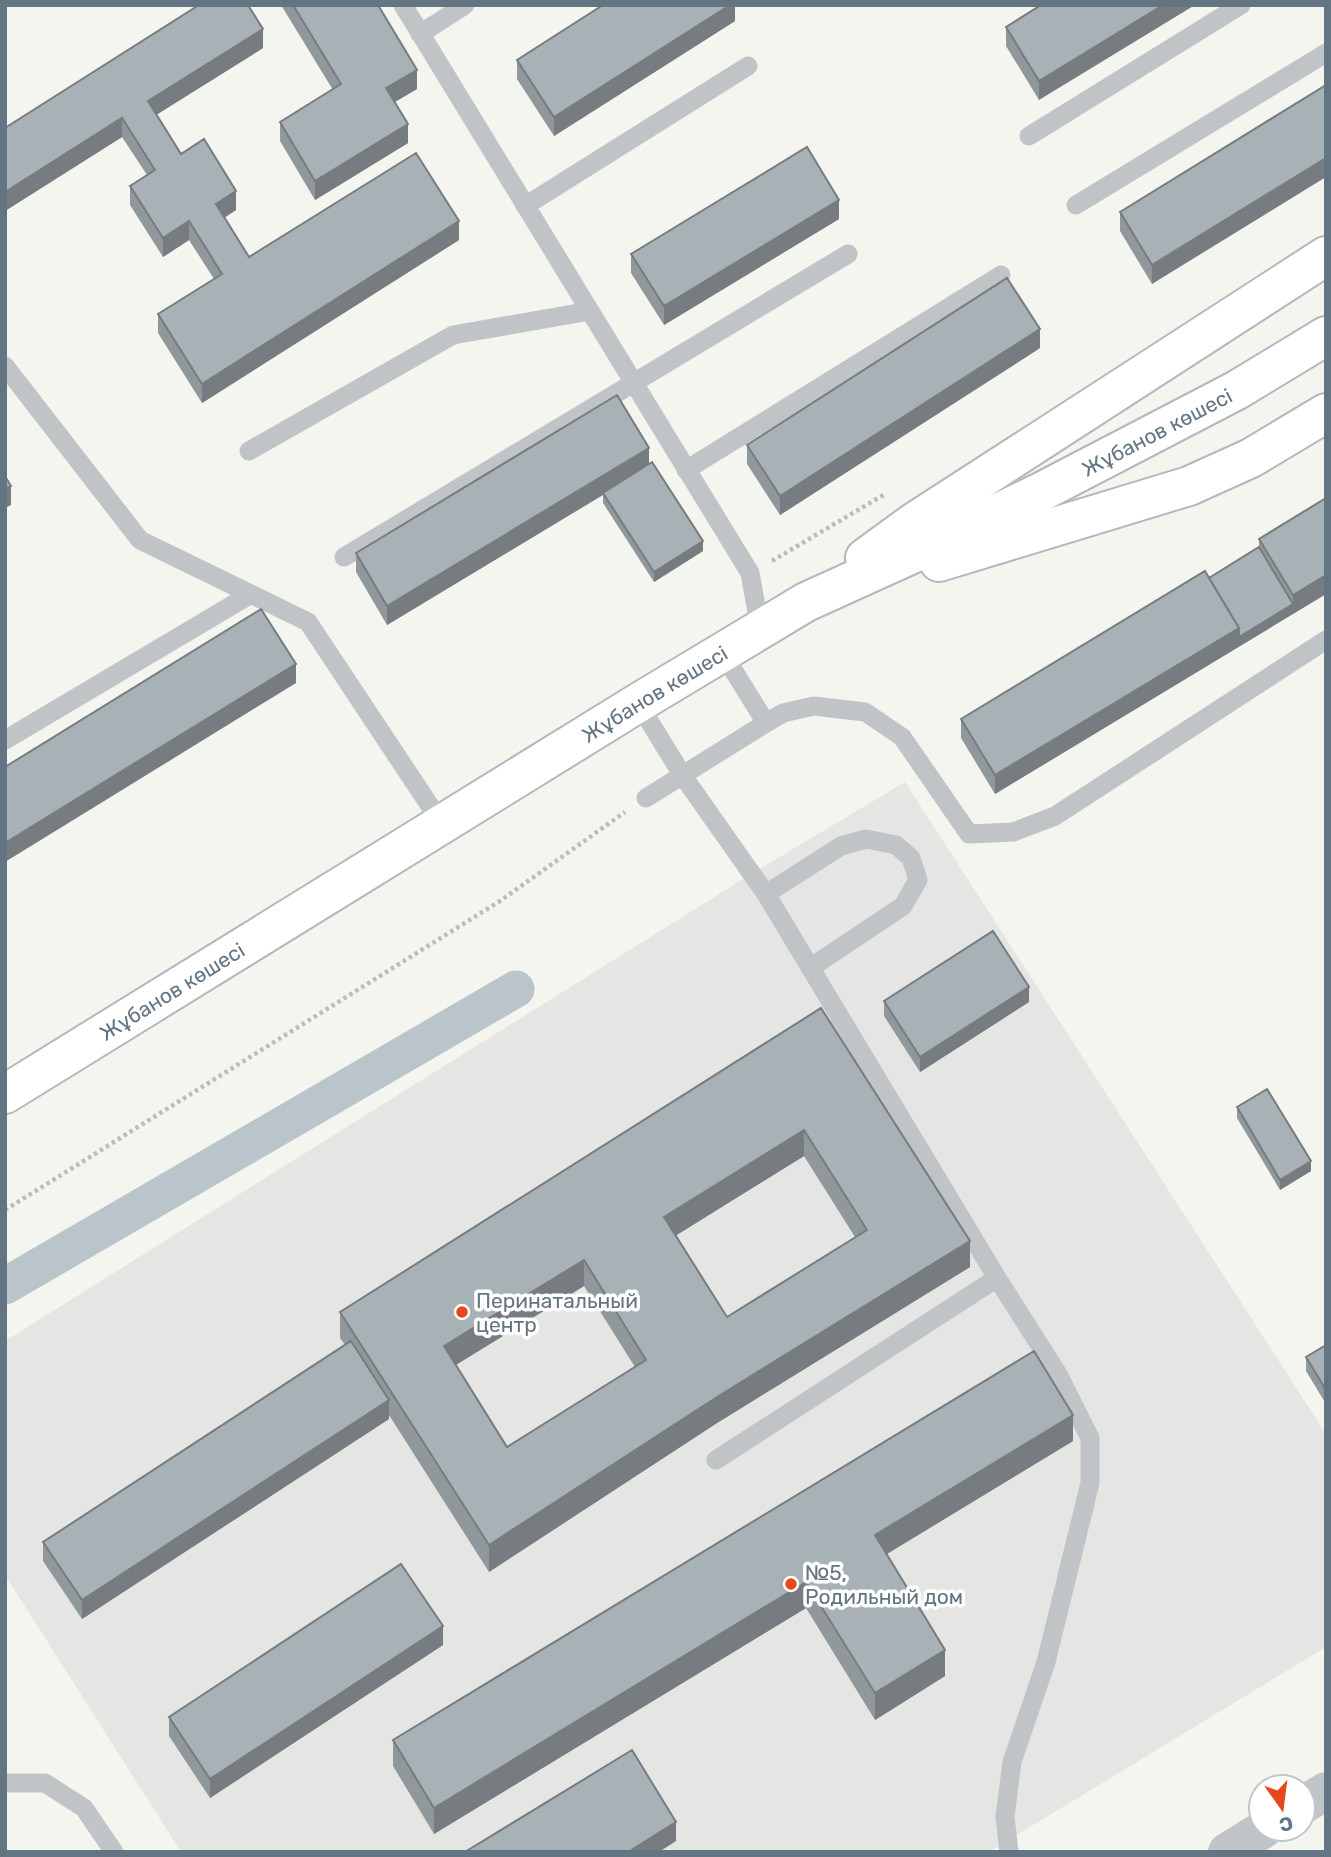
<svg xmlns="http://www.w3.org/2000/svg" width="1331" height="1857" font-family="Rubik,sans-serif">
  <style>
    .built { fill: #e5e6e4 }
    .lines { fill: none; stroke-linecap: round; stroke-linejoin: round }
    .canal { stroke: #b9c5ca; stroke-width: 37 }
    .secondary-casing { stroke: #b2b8bc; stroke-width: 42 }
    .path { stroke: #babcbe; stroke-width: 4.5; stroke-dasharray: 3.5 3.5; stroke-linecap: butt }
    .service { stroke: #c0c4c7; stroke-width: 19 }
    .tertiary { stroke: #c0c4c7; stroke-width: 38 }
    .secondary { stroke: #fff; stroke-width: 38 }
    .wall { fill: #90989c; fill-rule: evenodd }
    .shaded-wall { fill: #767c7f }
    .building { fill: #a8b1b5; stroke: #767c7f; stroke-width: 2; fill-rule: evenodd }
    .poi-dot { fill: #e7471f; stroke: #fff; stroke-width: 2.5 }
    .labels { text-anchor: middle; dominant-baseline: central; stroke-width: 7; stroke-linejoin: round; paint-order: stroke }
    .street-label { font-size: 21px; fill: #637582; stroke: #fff }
    .poi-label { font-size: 21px; fill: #637582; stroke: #fff; text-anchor: start }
  </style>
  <rect width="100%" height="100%" fill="#f5f5f0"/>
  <!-- built -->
  <path class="built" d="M905,782l421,652v213l-337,205h-808l-176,-277v-234l746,-467z"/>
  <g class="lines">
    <!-- canal -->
    <path class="canal" d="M5,1286l511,-297"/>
    <defs>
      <g id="secondary">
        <path d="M865,558l48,-35 413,-267"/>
        <path d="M939,562l250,-76 62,-28 75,-45"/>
        <path id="s1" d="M5,1094l633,-391 168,-101 128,-58 107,-52 196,-102 89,-54"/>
      </g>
    </defs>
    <!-- secondary casing -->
    <use href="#secondary" class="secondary-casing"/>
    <!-- path -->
    <path class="path" d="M772,561l113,-67
      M5,1210l495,-309 125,-89"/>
    <!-- service -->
    <path class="service" d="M403,5l347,568 10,56
      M420,34l45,-29
      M1029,136l212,-131
      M1076,205l250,-152
      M525,206l223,-140
      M5,366l135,174 168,82 134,202
      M249,451l204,-116 137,-24
      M686,470l315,-195
      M344,557l504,-303
      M722,652l44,71
      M638,703l45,73 83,118 231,384 61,96 32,64v45l-44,179 -34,100 -7,55 4,35
      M5,740l246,-146
      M646,798l120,-75 17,-10 31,-7 51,6 37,25 67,97 44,-2 42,-16 271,-176
      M766,894l75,-48 25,-7 30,6 15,13 7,22 -15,26 -93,62
      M716,1460l281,-182
      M5,1783h40l39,25 30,44"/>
    <!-- tertiary -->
    <path class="tertiary" d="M1303,1805l23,-14
      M1227,1852l37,-23"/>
    <!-- secondary -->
    <use href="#secondary" class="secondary"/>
  </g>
  <!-- wall -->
  <path class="wall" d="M281,5h97l39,84 -22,13 13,41 -93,57 -35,-59v-19l53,-32z
    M735,5v16l-181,115 -37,-57v-19z
    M1041,5l-2,95 -33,-54v-19z
    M263,48l-107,67 25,39 55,56 -12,8 25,39 210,-17 -257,163 -44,-70v-19l56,-35 -25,-39 -26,17 -33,-52v-19l17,-11 -25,-38 -117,74v-83z
    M1326,85l-174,199 -32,-53v-19z
    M839,219l-175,106 -33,-52v-19z
    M1040,348l-260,167 -33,-51v-19z
    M649,464l54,87 -49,31 -51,-79v-8l-216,130 -31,-53v-19z
    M1259,539l67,55 -331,200 -34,-56v-19l248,-141 50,-31z
    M884,1001l145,1 -109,70 -36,-56z
    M821,1008l149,259 -253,156 -228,149 -100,-157v4l-307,200 -39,-58v-19l302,-197 -5,-7v-26zM804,1156l51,81 -128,80 -51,-82zM584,1286l51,81 -128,80 -51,-82z
    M1237,1107l74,64 -31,19 -43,-72z
    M1326,1345v59l-20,-33v-14z
    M1073,1441l-186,113 58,122 -70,44 -69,-112 -372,226 -41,-68v-26z
    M443,1645l-233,153 -41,-62v-19z"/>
  <!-- shaded-wall -->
  <path class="shaded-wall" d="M730,5h5v16l-181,115v-19z
    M1163,5h32l-156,95v-19z
    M263,29v19l-115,72v-19z
    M417,70v19l-31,18v-19z
    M122,118v19l-117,74v-19z
    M408,124v19l-93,57v-19z
    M1326,158v19l-174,107v-19z
    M236,191v19l-20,13v-19z
    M839,200v19l-175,106v-19z
    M189,221v19l-26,17v-19z
    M459,221v19l-257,163v-19z
    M1040,329v19l-260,167v-19z
    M649,448v19l-262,158v-19z
    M11,486v19l-6,3v-19z
    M703,541v10l-49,31v-10z
    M1326,575v19l-331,200v-19l244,-147 54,-24v-9z
    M296,664v19l-291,179v-19z
    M1029,987v15l-109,70v-15z
    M804,1130v26l-140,87v-26z
    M1311,1161v10l-31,19v-10z
    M970,1241v26l-253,156 -228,149v-27l228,-148z
    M584,1260v26l-140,86v-26z
    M389,1400v19l-307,200v-19z
    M1073,1415v26l-198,120v-26z
    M806,1582v26l-372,226v-26z
    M443,1626v19l-233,153v-19z
    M945,1650v26l-70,44v-27z
    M676,1822v19l-17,11h-31z"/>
  <!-- building -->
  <path class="building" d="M199,5h49l15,24 -115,72 33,53 23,-15 32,52 -20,13 33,53 167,-104 43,68 -257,163 -44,-70 64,-40 -33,-53 -26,17 -33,-52 25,-16 -33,-52 -117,74v-64z
    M293,5h85l39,65 -31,18 22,36 -93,57 -35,-59 61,-38z
    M603,5h127l-176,112 -37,-57z
    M1041,5h122l-124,76 -33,-54z
    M1326,85v73l-174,107 -32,-53z
    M807,147l32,53 -175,106 -33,-52z
    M1007,278l33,51 -260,167 -33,-51z
    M617,395l32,53 -262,158 -31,-53z
    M652,462l51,79 -49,31 -51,-79z
    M5,476l6,10 -6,3z
    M1326,498v77l-33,20 -34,-56z
    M1259,547l34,57 -54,33v-9l-30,-50z
    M1205,571l34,57 -244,147 -34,-56z
    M261,609l35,55 -291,179v-76z
    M993,931l36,56 -109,70 -36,-56z
    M821,1008l149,233 -253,156 -228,148 -149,-233zM804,1130l63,100 -140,87 -63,-100zM584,1260l62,100 -139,87 -63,-101z
    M1267,1089l44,72 -31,19 -43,-73z
    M351,1341l38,59 -307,200 -39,-58z
    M1326,1345v45l-20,-33z
    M1034,1351l39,64 -198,120 70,115 -70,43 -69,-111 -372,226 -41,-68z
    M401,1564l42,62 -233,153 -41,-62z
    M632,1750l44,72 -48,30h-163z"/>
  <!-- markers -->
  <g class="poi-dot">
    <circle cx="462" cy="1312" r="7"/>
    <circle cx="791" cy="1584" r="7"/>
  </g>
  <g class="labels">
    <!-- street labels -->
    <g class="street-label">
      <text stroke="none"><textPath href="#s1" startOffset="1330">Жұбанов көшесі</textPath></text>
      <text stroke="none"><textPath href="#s1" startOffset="763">Жұбанов көшесі</textPath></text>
      <text stroke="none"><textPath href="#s1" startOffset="196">Жұбанов көшесі</textPath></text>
    </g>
    <!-- poi labels -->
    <g class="poi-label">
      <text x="476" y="1300">Перинатальный<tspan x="476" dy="24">центр</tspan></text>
      <text x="805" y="1572">№5,<tspan x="805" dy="24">Родильный дом</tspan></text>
    </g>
  </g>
  <!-- border -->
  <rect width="1331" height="1857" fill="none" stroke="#637582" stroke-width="14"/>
  <!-- north arrow -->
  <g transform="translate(1282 1808) rotate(166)"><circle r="33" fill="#ffffff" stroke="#c1c8cd" stroke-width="2"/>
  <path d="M0-5L12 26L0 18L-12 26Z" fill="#e7471f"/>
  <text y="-10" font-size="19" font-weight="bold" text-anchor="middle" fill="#637582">С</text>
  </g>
</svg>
